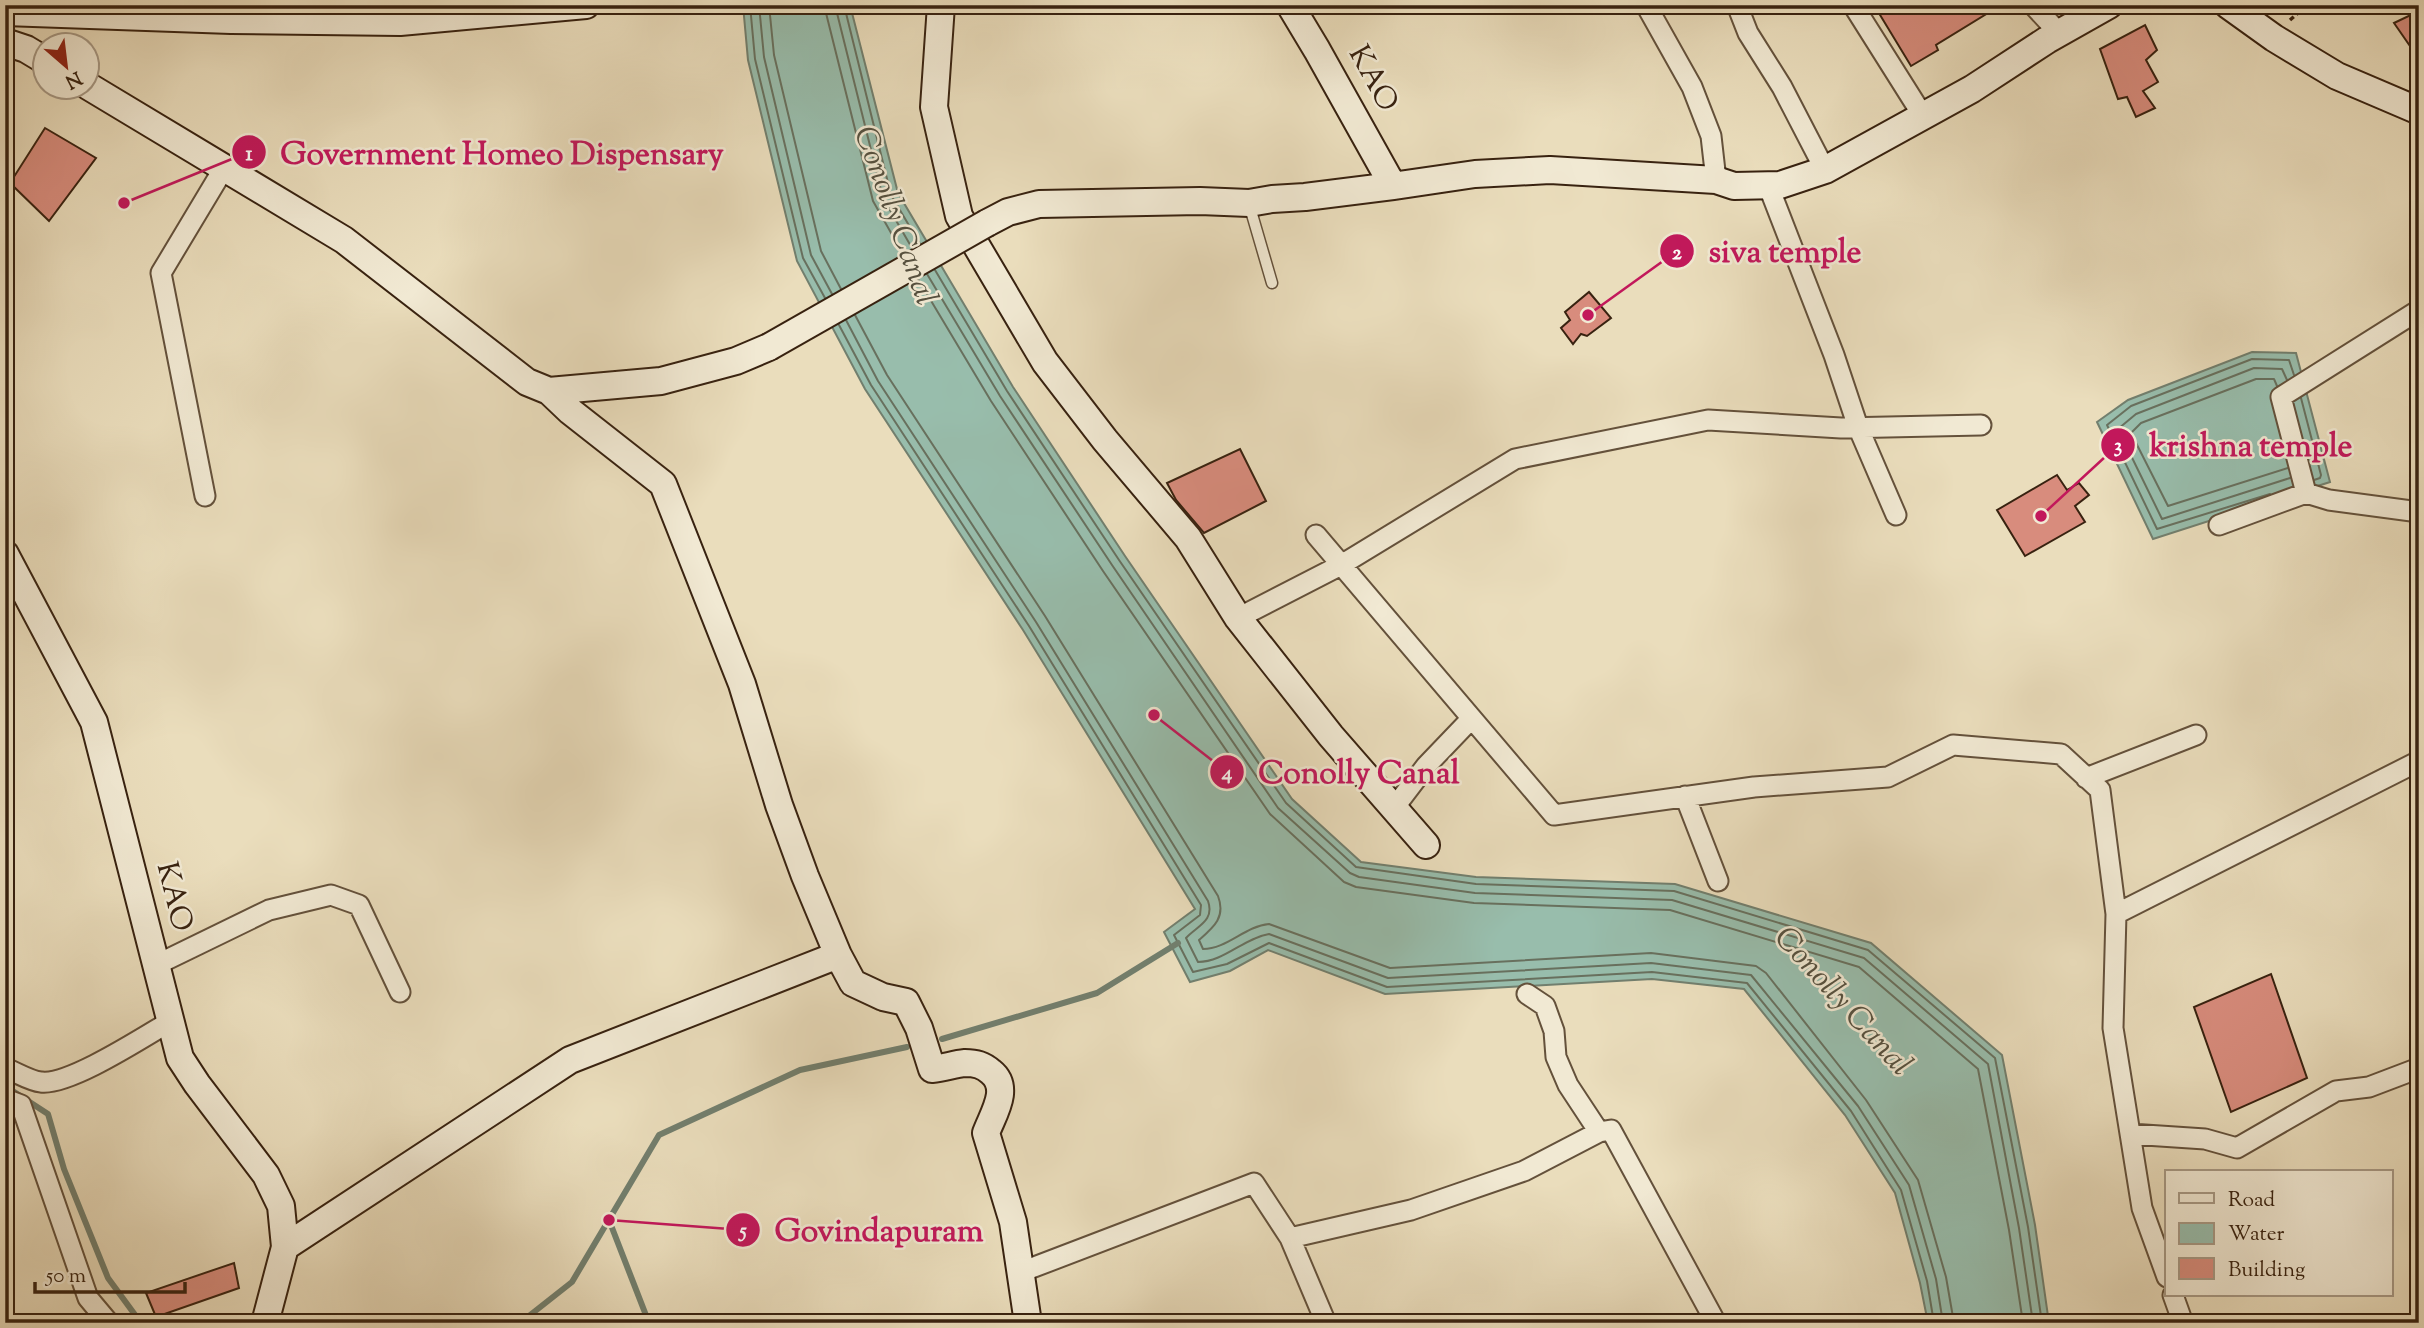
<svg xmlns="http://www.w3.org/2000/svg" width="2424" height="1328" font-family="'Sorts Mill Goudy',serif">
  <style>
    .water { fill: #98bdac; stroke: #727f6e; stroke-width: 2 }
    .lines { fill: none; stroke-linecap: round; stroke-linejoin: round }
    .shore { stroke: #68705e; stroke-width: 2 }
    .stream { stroke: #727f6e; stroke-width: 6 }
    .building { fill: #d88c7d; stroke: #382210; stroke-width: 2 }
    .lane-casing { stroke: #64513b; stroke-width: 13 }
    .street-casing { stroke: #64513b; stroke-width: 23 }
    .secondary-casing { stroke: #382210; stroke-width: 30 }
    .path { stroke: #382210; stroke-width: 3.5; stroke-dasharray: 5 3.5; stroke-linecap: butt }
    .lane { stroke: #f1e9d3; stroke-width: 10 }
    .street { stroke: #f1e9d3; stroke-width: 19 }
    .secondary { stroke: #f1e9d3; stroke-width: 26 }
    .secondary-bridge-casing { stroke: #382210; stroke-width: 30; stroke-linecap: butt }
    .secondary-bridge { stroke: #f1e9d3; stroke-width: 26 }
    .labels { text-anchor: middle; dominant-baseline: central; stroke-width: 5; stroke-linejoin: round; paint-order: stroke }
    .street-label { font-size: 30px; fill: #382210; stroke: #f1e9d3 }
    .water-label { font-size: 32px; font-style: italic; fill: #55503f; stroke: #f1e9d3 }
    .leader { fill: none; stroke: #c2185b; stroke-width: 2.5 }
    .callout-dot { fill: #c2185b; stroke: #f1e9d3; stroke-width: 2.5 }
    .mark-label { font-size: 21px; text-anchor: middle; font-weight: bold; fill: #fff }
    .callout-label { font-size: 32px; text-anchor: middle; font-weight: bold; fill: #c2185b; stroke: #f1e9d3; stroke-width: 5; stroke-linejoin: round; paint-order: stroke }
  </style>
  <rect width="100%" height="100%" fill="#eaddbc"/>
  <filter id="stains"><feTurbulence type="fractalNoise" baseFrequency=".00286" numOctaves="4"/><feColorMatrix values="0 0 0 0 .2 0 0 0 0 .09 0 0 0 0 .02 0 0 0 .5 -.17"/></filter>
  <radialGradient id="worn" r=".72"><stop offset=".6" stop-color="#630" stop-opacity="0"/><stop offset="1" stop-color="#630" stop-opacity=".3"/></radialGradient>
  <!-- water -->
  <path class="water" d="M743,5h107l48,188 115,194 112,169 167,243 69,63 115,15 199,7 196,59 131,112 33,170 14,98h-121l-8,-40 -25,-90 -50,-78 -101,-126 -92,-10 -267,15 -117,-44 -38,21 -40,11 -26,-50 31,-23 -172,-279 -158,-241 -68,-128 -49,-201z
    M2252,352l44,1 34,129 -177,57 -56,-117 31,-22z"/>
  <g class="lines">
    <!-- shore -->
    <path class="shore" d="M750,5l5,54 48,199 22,40
      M759,5l5,52 47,198 21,39
      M769,5l5,50 47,196 20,38
      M824,5l49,196 30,53
      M835,5l48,193 29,50
      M844,5l47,190 29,49
      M935,270l72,121 112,169 167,243 70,64 120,17 198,7 194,59 127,108 33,169 14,96
      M927,274l73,122 112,169 166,243 72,65 9,4 116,16 197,7 192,58 124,106 31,164 14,95
      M918,279l73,122 112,170 167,243 74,68 12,5 118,16 196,7 189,57 119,102 31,161 14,93
      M855,315l32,60 158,241 173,280c8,21 -4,31 -19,44l4,9c24,0 42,-23 66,-25l121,44 261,-15 105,13 10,7 100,127 52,80 28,97 8,46
      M846,320l32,61 158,241 172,279c7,20 -11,25 -22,37l12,24c26,0 46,-24 71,-28l119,44 263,-15 100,12 107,131 51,79 27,94 7,44
      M839,325l32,60 158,241 172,279 -1,10 -26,20 19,37 34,-8 42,-21 118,44 265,-15 95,11 104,128 50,79 26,91 7,42
      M2287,380l-5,-11 -28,-1 -118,46 -18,15 44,90 128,-41
      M2277,386l-3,-7h-18l-115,44 -10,10 37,73 120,-38
      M2301,398l20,77 -1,3 -6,2
      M2270,494l-113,35 -50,-104 24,-19 121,-47 37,1 5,15"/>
    <!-- stream -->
    <path class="stream" d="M942,1039l155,-46 81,-50
      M5,1086l43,28 16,55 44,109 33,45
      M609,1220l40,103
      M520,1323l52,-41 87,-147 141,-65 107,-23"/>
  </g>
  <!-- building -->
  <path class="building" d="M1874,5h127l-65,40 2,5 -27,16z
    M2419,11v48l-25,-36z
    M2145,25l12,25 -11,10 12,22 -15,9 12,17 -19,9 -9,-20 -9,2 -18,-50z
    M45,128l51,30 -47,63 -39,-38z
    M1589,292l22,26 -24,18 -6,-2 -8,10 -12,-16 9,-8 -5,-8z
    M1240,449l26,52 -62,32 -28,-33 -9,-17z
    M2057,475l10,15 12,-7 10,12 -14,11 10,16 -60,34 -28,-46z
    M2271,974l36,104 -76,34 -37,-105z
    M234,1263l5,25 -83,29 -10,-24z"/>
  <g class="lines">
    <defs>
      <path id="lane" d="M1249,204l23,79"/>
      <path id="street" d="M1646,5l46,82 19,49 5,44
        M1737,5l11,28 34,54 43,83
        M1853,5l70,111
        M2033,5l26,28
        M1768,185l66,170 24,72 38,88
        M2306,493l-25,-96 138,-87
        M205,496l-44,-223 63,-105
        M2219,525l87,-32 23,7 90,12
        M1316,535l238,280 200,-28 134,-10 65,-32 108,9 39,36 16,124 303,-153
        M1238,618l103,-53 174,-106 193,-39 133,8 140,-3
        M2086,778l110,-43
        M1685,796l33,85
        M1394,808l32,-42 45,-47
        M2116,914l-3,114 29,180 25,69
        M156,965l113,-55 62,-15 28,10 41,87
        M1527,994l18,12 9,25 2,26 12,28 31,47
        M5,1068c11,4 25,13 36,14 28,4 104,-46 130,-61
        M5,1099l16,6 67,193 21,25
        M2130,1134l75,5 32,9 99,-57 33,-4 50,-19
        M1021,1272l233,-89 36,55
        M2173,1295l10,28
        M1326,1323l-36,-85 121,-28 113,-39 75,-39 12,-2 105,193"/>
      <path id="secondary" d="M941,5l-7,102 25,109 86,146 60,78 83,98 50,80 93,118 95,109
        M1290,5l27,45 76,136
        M2228,5l46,33 63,38 82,35
        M5,12l226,8 169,2 186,-17
        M5,42l21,7 20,12
        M88,86l256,154 183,142 22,9 112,-10 75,-20 33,-14
        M987,223l21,-11 31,-8 161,-3 49,2 23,-4 33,-2 88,-11 82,-12 75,-4 166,10 18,6 46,-1 45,-15 147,-81 75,-49 62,-35
        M549,391l21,20 93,73 79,200 37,121 26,71 33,79 15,28 30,14 23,5 13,26 13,41c12,-1 22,-5 33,-6 11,0 18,2 26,9 20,16 2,42 -5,61l27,89 15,101
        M5,554l89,168 86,336 17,26 69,91 15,31 4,41 -20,76
        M285,1247l285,-187 268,-105"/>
    </defs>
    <!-- lane casing -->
    <use href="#lane" class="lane-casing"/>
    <!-- street casing -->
    <use href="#street" class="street-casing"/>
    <!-- secondary casing -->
    <use href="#secondary" class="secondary-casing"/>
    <!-- path -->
    <path class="path" d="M2290,20l17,-15"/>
    <!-- lane -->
    <use href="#lane" class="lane"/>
    <!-- street -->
    <use href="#street" class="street"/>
    <!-- secondary -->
    <use href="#secondary" class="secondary"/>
    <defs>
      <path id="secondary-bridge" d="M769,347l218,-124"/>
    </defs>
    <!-- secondary-bridge casing -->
    <use href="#secondary-bridge" class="secondary-bridge-casing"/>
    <!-- secondary-bridge -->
    <use href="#secondary-bridge" class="secondary-bridge"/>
  </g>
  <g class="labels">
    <!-- street labels -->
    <g class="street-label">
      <text transform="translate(1372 79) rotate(61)">KAO</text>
      <text transform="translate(173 897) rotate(76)">KAO</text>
    </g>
    <!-- water labels -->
    <g class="water-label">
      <text transform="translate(894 216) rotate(70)">Conolly Canal</text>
      <text transform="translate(1842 1002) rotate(48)">Conolly Canal</text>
    </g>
  </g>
  <!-- callouts -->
  <path class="leader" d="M124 203L249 152M1588 315L1677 251M2041 516L2118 445M1154 715L1227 772M609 1220L743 1230"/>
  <g class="callout-dot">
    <circle cx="124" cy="203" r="7"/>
    <circle cx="1588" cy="315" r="7"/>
    <circle cx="2041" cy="516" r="7"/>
    <circle cx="1154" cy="715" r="7"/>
    <circle cx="609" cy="1220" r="7"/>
    <circle cx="249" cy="152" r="18"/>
    <circle cx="1677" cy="251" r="18"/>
    <circle cx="2118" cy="445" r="18"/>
    <circle cx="1227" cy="772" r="18"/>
    <circle cx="743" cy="1230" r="18"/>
  </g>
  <g class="mark-label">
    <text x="249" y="160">1</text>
    <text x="1677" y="259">2</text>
    <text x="2118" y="452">3</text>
    <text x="1227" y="779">4</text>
    <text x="743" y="1237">5</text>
  </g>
  <g class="callout-label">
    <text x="502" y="164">Government Homeo Dispensary</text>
    <text x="1785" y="262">siva temple</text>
    <text x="2251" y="456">krishna temple</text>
    <text x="1359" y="783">Conolly Canal</text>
    <text x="879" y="1241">Govindapuram</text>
  </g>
  <!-- margin -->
  <rect width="2424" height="1328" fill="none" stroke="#eaddbc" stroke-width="28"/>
  <rect x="7" y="7" width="2410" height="1314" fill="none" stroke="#382210" stroke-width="3.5"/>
  <rect x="14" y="14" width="2396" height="1300" fill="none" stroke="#382210" stroke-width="2"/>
  <!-- legend -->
  <rect x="2165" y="1170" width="228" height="126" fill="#f1e9d3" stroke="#a79985" stroke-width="2"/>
  <rect x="2179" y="1193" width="35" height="10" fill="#f1e9d3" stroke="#a79985" stroke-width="2"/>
  <text x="2228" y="1206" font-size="21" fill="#382210">Road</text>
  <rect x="2179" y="1223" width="35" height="21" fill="#98bdac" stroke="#a79985" stroke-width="2"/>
  <text x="2228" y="1240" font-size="21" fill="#382210">Water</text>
  <rect x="2179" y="1258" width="35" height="21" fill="#d88c7d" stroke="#a79985" stroke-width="2"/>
  <text x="2228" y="1276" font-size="21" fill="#382210">Building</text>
  <!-- north arrow -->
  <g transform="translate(66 66) rotate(152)"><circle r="33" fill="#f1e9d3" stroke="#a79985" stroke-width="2"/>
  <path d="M0-5L12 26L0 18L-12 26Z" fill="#8f2418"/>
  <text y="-10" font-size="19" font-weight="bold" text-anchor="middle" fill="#382210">N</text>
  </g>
  <!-- scale -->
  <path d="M35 1282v10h150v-10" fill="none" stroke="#382210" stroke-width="3.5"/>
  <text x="46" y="1282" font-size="21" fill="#382210" stroke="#f1e9d3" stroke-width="5" paint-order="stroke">50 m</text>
  <rect width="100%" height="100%" filter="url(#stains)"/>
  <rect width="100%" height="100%" fill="url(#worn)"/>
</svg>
